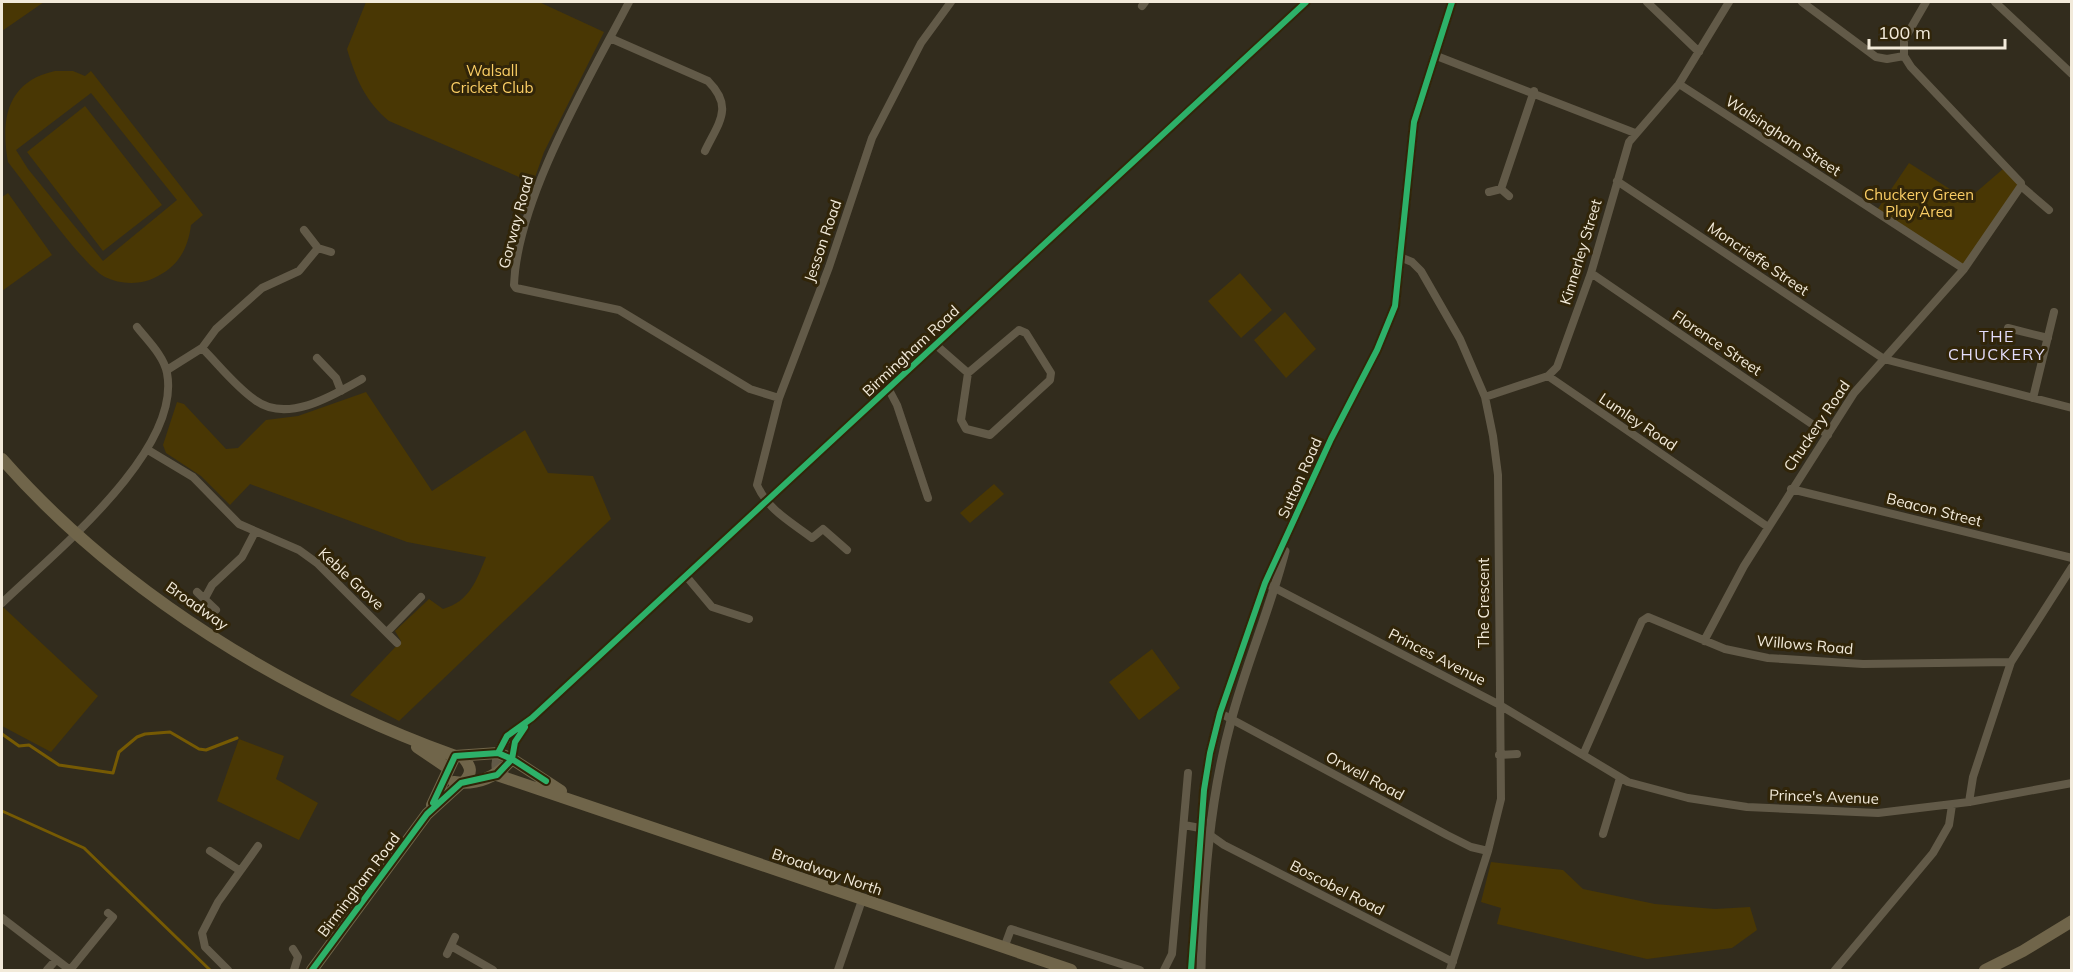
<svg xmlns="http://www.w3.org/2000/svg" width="2073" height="972" viewBox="0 0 2073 972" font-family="Mulish,sans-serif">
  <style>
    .green { fill: #493704; fill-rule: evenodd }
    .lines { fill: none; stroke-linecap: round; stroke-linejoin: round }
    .stream { stroke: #765a03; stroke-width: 3 }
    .minor { stroke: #625a48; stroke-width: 8 }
    .tertiary { stroke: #625a48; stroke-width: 9 }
    .trunk { stroke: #70654a; stroke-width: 12 }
    .cycleway-casing { stroke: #312509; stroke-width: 10 }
    .cycleway { stroke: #2db169; stroke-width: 6 }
    .labels { text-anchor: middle; stroke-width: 6; stroke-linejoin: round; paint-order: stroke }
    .park-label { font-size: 15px; fill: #fbce65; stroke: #312509 }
    .street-label { font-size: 15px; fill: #f2eada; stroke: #312509 }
    .neighbourhood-label { font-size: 16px; letter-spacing: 1.5px; fill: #e4ddfb; stroke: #312509 }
  </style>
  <rect width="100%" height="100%" fill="#322c1d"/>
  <path class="green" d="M2,2h42l-42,29z
    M366,2h173l65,30 -60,120 -11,31 -144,-62c-24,-20 -33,-42 -42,-72z
    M55,71h18l12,5 6,-5 112,144 -12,10c-3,23 -12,40 -33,51 -15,9 -37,9 -53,1 -22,-11 -78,-91 -97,-115 -8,-44 0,-81 47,-91zM91,93l86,107 -74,61 -75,-92 -12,-19z
    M85,106l77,99 -59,46 -76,-99z
    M1909,163l58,37 36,-31 15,15 -54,82 -87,-56z
    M8,193l44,62 -50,36v-94z
    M1240,273l32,37 -31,28 -33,-37z
    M1285,312l31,37 -30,29 -32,-38z
    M366,392l66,99 93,-61 23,43 45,3 18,43 -212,202 -49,-26 51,-54 -6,-10 34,-32 14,10c27,-8 33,-28 43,-52l-79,-15 -157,-58 -20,21 -29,-29 -35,-23 -3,-8 14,-43 7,2 42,45 12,-1 28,-28 32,-4z
    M994,484l10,10 -34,29 -10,-10z
    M2,606l96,90 -47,56 -49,-26z
    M1152,649l28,39 -41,32 -30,-38z
    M239,739l45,17 -8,23 42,24 -19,37 -82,-39z
    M1491,862l72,8 20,19 72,15 60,5 35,-2 7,23 -25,18 -85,11 -150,-35 4,-16 -20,-6z"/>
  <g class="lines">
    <path class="stream" d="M2,734l17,12 10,-1 30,20 54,8 6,-21 18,-15 8,-3 25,-2 29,17 7,1 31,-12
      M2,811l82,37 126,122"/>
    <path class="minor" d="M629,2c-40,77 -112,197 -115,283l2,3 103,22 131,79 29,9
      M1647,2l52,50
      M1802,2l74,55 11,2 17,-3
      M1995,2l77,72
      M1142,6l3,-4
      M610,38l98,43c26,26 11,41 -3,70
      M1434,55l201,78
      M1904,56l7,11 110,116v3l28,24
      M1904,56v-16l22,-38
      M1679,84l285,185
      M1617,181l267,178 188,49
      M1501,189l33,-98
      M1489,192l12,-3 8,7
      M304,230l14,18 13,4
      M1400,257l12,5 9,9 39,68 25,58 8,39 5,39 3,324 -13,52 -38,119
      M1591,273l237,162
      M2008,328l40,10
      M936,345l32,28 51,-43 7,3 25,40 -1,7 -60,55 -24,-6 -5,-9 7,-47
      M202,348c17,17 33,38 53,52 32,24 79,-5 107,-21
      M317,358l19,20 5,13
      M167,370l35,-22 14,-19 46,-41 37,-17 19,-23
      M1548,376l220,151
      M888,388l9,17 31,93
      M1485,397l63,-21 9,-9 34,-94 38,-131 50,-58 50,-82
      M2033,398l21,-86
      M148,450l45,27 46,47 60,26 18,13 80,80
      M1791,489l281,69
      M847,550l-24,-21 -11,9c-21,-16 -44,-28 -55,-53l22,-87 50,-131 43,-129 49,-95 30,-41
      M686,576l26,31 37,12
      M1265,583l233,121 130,78 60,16 59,9 131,6 91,-11 103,-19
      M197,592l19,18
      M205,598l7,-13 30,-28 13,-25
      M2,603c52,-50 180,-152 165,-230 -3,-17 -20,-33 -30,-46
      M387,632l34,-35
      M1704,641l40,-75 110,-173 110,-124 57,-83
      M1220,713l227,122 24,12 17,4
      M1499,755l18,-1
      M1583,755l59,-134 6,-4 77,32 43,9 95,6 148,-2
      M1969,802l4,-25 38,-115 61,-95
      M1184,825l16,3 24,17 229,117
      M1603,834l17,-56
      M210,851l29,19
      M2,918l68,52
      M451,946l42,24
      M1004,948l7,-19 129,41
      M293,949l5,8 -4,13
      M447,954l8,-17
      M47,970l8,-9
      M70,970l43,-53 -5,-4
      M228,970l-23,-23 -3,-14 16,-31 40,-56
      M838,970l24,-70
      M1164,970l8,-16 16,-181
      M1835,970l98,-117 16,-28 3,-20"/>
    <path class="tertiary" d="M512,759l3,-17 10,-15
      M497,775c-6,-28 15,-43 35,-57l774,-716
      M1191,970l13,-180 6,-37 10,-40 45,-130 66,-144 46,-89 18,-44 19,-184 38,-120
      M1201,970c2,-83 8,-168 30,-249 15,-57 39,-112 54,-170"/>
    <path class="trunk" d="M2,459c119,135 285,236 453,297
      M417,747l31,21
      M463,757c8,10 10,15 1,25
      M497,775l574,195
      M454,782c23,3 43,-5 58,-23
      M432,805l23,-49 43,-3 14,6 49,32
      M312,970l115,-156 34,-31
      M1985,970l38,-19 49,-30"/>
    <defs>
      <path id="cycleway" d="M498,753l9,-17 25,-18 774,-716
        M433,803l22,-47 43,-3 14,6 34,22
        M312,970l115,-156 34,-31 36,-8 15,-16 3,-17 10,-15
        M1191,970l13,-180 6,-37 10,-40 45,-130 66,-144 46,-89 18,-44 19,-184 38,-120"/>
    </defs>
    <use href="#cycleway" class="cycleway-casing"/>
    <use href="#cycleway" class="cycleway"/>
  </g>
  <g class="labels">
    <g class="park-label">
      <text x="492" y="76">Walsall<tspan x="492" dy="17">Cricket Club</tspan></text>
      <text x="1919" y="200">Chuckery Green<tspan x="1919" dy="17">Play Area</tspan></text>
    </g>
    <g class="street-label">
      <text transform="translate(1783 136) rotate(33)" y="5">Walsingham Street</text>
      <text transform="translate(516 222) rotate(-75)" y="5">Gorway Road</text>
      <text transform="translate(823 241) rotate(-71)" y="5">Jesson Road</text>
      <text transform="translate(1581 252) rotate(-73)" y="5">Kinnerley Street</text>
      <text transform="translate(1758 259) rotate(34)" y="5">Moncrieffe Street</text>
      <text transform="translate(1717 343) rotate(34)" y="5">Florence Street</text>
      <text transform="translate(911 351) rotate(-43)" y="5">Birmingham Road</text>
      <text transform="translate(1638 422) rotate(34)" y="5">Lumley Road</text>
      <text transform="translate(1817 426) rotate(-56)" y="5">Chuckery Road</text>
      <text transform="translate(1300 478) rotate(-66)" y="5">Sutton Road</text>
      <text transform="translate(1934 510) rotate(14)" y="5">Beacon Street</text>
      <text transform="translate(351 579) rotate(43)" y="5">Keble Grove</text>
      <text transform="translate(1484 603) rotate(-90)" y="5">The Crescent</text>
      <text transform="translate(197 606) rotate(35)" y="5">Broadway</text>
      <text transform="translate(1805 645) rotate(5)" y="5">Willows Road</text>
      <text transform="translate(1437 657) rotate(27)" y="5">Princes Avenue</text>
      <text transform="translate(1365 776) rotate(28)" y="5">Orwell Road</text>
      <text transform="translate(1824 797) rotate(2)" y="5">Prince's Avenue</text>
      <text transform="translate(827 872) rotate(19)" y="5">Broadway North</text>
      <text transform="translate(359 885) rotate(-53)" y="5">Birmingham Road</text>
      <text transform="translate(1337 888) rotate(27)" y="5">Boscobel Road</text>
    </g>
    <g class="neighbourhood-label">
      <text x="1997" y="342">THE<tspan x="1997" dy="18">CHUCKERY</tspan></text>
    </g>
  </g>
  <rect width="2073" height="972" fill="none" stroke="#f2eada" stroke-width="6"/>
  <path d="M1869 39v9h136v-9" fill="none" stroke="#f2eada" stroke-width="3"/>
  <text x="1878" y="39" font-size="18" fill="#f2eada" stroke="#312509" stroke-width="4.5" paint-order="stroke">100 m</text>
</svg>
